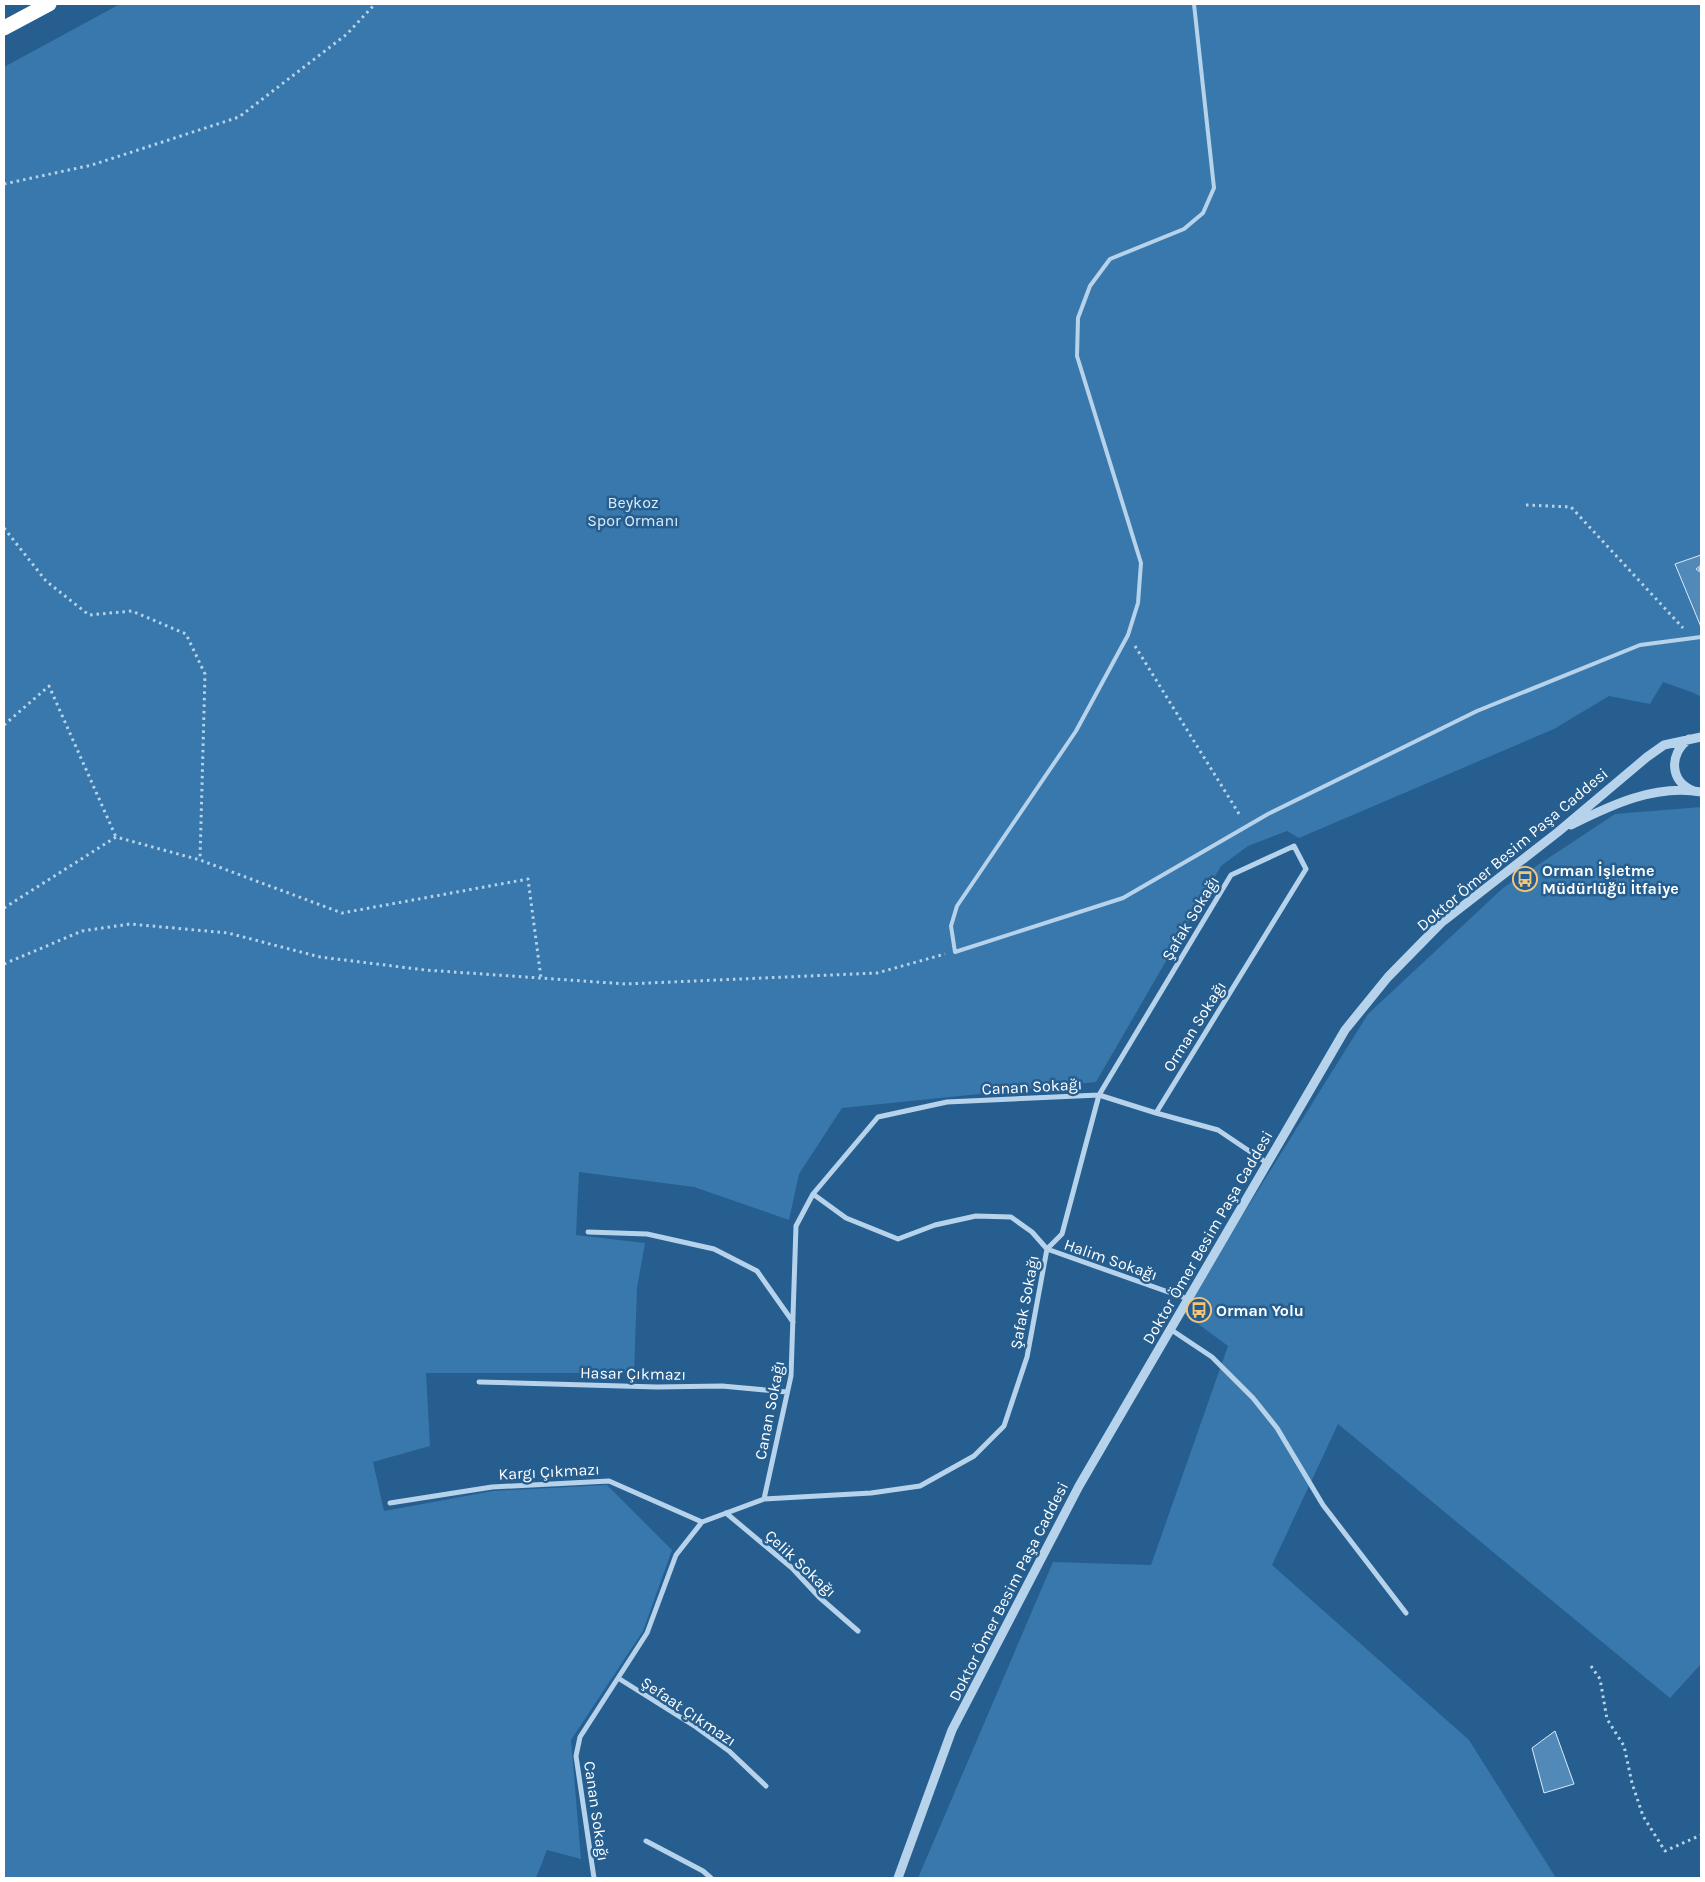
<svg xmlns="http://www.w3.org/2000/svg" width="1705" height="1882" viewBox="0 0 1705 1882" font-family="Karla,sans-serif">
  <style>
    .green { fill: #3978ac }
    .building { fill: #5189b8; stroke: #dbebf9 }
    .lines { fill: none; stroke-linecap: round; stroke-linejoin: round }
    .path { stroke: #b6d3eb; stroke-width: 3; stroke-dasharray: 2.5 4; stroke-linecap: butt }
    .service { stroke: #b6d3eb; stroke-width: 4 }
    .minor { stroke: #b6d3eb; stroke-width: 5 }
    .tertiary { stroke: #b6d3eb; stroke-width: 9 }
    .motorway { stroke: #fff; stroke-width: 15 }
    .labels { text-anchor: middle; stroke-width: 5; stroke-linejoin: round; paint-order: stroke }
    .park-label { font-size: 16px; fill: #dbebf9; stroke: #255e8f }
    .street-label { font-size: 16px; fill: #fff; stroke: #255e8f }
    .poi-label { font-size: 16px; font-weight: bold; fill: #fff; stroke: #255e8f; text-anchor: start }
  </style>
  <rect width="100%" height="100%" fill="#255e8f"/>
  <path class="green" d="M120,4h1581v693l-7,-4 -31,-11 -13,22 -41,-8 -55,33 -255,109 -12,-7 -39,15 -27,20 -125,216 -254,26 -43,66 -10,46 -95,-33 -115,-15 -3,63 69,8 -8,45 -3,85h-208l4,73 -57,16 11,49 109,-20 114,-6 65,65 -29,81 -72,109 10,119 -34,-9 -11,28h-532v-1811z
    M1701,807v857l-31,34 -332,-274 -66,141 197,175 87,138h-638l135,-316 98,3 77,-219 -46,-34 186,-298 135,-126 112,-74z"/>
  <path class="building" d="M1701,555v10l-5,4 5,4v54l-26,-63z
    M1555,1731l19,53 -30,9 -12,-45z"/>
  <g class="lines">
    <path class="path" d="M4,184l88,-19 147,-48 108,-83 28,-30
      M1526,505l45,2 112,121
      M4,528l42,53 43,34 43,-4 54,23 19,40 -5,186
      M1135,646l106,171
      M4,725l45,-39 67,151
      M4,908l112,-71 84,23 142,53 186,-34 13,99
      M4,964l78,-33 48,-7 98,9 92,24 105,13 201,14 251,-11 68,-19
      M1591,1666l9,13 7,40 17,27 8,37 11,33 22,35 36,-16"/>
    <path class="service" d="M1194,4l20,184 -11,25 -19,16 -74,30 -20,27 -12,32 -1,38 64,207 -3,40 -10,32 -52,96 -119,175 -6,20 4,26 168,-54 145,-84 209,-103 163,-66 61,-8
      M1700,569h1"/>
    <path class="minor" d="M813,1194l33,24 52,21 37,-14 41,-9 35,1 21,15 15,17 141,50
      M588,1232l59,2 67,15 43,22 36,51
      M1170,1329l42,28 41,41 24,30 46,77 83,108
      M479,1382l178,5 65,-1 65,6
      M764,1499l107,-6 49,-7 54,-30 30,-30 23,-69 20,-108 15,-15 37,-139 132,-220 63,-29 12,23 -150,244 62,17 49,33
      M390,1503l102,-16 117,-6 93,41
      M726,1513l66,55 27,29 39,34
      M618,1678l78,49 33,24 37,35
      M646,1841l57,30 8,7
      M594,1878l-18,-122 4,-19 67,-104 29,-78 26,-33 62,-23 27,-123 5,-150 17,-32 65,-77 69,-15 152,-7 57,18"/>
    <path class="tertiary" d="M1689,739c-20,14 -20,43 5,52
      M1571,825c40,-20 84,-41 130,-33
      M898,1878l54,-148 127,-244 266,-456 43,-53 53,-54 117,-91 89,-75 17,-12 37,-8"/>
    <path class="motorway" d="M4,28l45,-24"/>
  </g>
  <defs>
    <symbol id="bus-ring" viewBox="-11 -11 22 22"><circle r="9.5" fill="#255e8f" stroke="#f5c67a" stroke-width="1.5"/><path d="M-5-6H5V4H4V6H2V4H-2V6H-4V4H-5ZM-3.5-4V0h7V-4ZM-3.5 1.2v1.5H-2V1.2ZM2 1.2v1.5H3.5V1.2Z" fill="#f5c67a"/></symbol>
  </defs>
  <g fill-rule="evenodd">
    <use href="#bus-ring" x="1511" y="865" width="28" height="28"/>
    <use href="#bus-ring" x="1185" y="1296" width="28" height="28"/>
  </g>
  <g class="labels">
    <g class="park-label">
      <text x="633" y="508">Beykoz<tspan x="633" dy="18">Spor Ormanı</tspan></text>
    </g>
    <g class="street-label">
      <text transform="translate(1512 849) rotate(-40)" y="6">Doktor Ömer Besim Paşa Caddesi</text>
      <text transform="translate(1190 918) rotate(-59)" y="6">Şafak Sokağı</text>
      <text transform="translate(1194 1026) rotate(-58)" y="6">Orman Sokağı</text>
      <text transform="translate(1032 1086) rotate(-3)" y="6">Canan Sokağı</text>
      <text transform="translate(1207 1237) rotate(-60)" y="6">Doktor Ömer Besim Paşa Caddesi</text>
      <text transform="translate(1111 1259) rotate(19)" y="6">Halim Sokağı</text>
      <text transform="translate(1024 1302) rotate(-79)" y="6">Şafak Sokağı</text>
      <text transform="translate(633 1373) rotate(1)" y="6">Hasar Çıkmazı</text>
      <text transform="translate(769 1410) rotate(-79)" y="6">Canan Sokağı</text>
      <text transform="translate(549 1471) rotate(-3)" y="6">Kargı Çıkmazı</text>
      <text transform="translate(801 1563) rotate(43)" y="6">Çelik Sokağı</text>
      <text transform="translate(1008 1591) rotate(-63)" y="6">Doktor Ömer Besim Paşa Caddesi</text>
      <text transform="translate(689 1711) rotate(34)" y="6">Şefaat Çıkmazı</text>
      <text transform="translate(597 1811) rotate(82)" y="6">Canan Sokağı</text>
    </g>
    <g class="poi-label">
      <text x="1542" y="876">Orman İşletme<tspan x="1542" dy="18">Müdürlüğü İtfaiye</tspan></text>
      <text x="1216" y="1316">Orman Yolu</text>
    </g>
  </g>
  <rect width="1705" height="1882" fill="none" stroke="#ffffff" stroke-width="10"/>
</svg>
